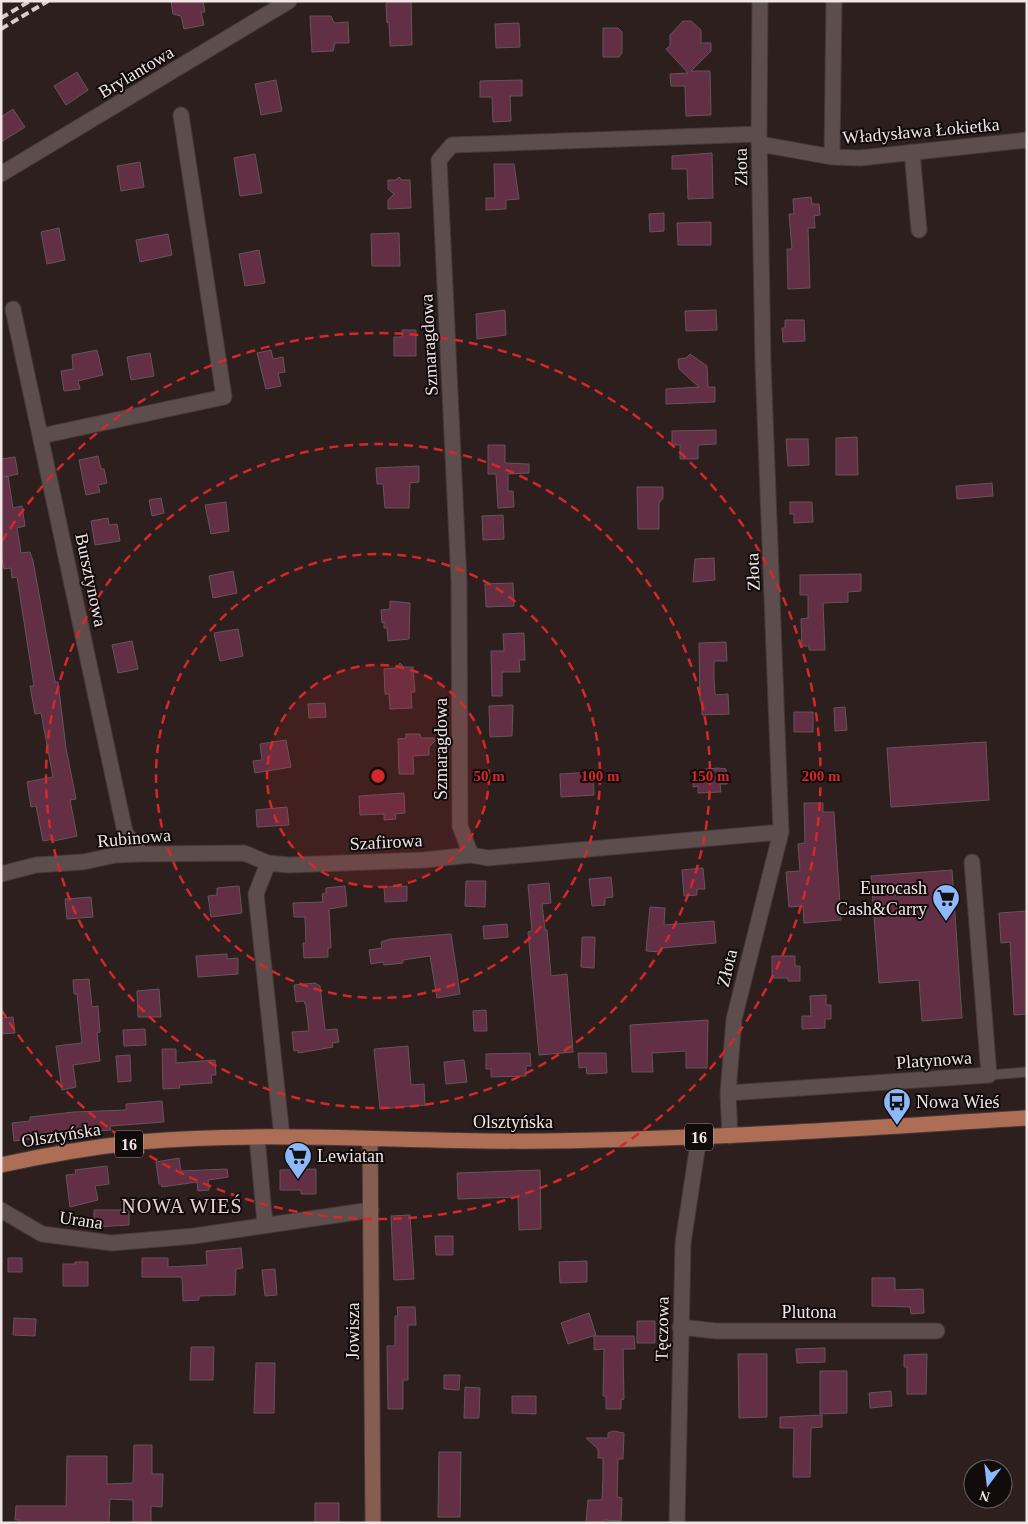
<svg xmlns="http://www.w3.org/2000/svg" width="1028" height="1524" viewBox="0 0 1028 1524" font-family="'Times New Roman',serif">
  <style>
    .building { fill: #622f44; stroke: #65555a }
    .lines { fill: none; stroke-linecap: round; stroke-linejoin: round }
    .lane-casing { stroke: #453a39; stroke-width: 11 }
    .street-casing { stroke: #453a39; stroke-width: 17 }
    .secondary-casing { stroke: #453a39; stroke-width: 17 }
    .primary-casing { stroke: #453a39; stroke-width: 17 }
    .lane { stroke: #5e4d4d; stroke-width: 9 }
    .street { stroke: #5e4d4d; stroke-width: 15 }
    .secondary { stroke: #865d51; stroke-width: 15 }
    .primary { stroke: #ae6d55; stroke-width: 15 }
    .rail { stroke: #d7cccb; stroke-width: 4; stroke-dasharray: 8 4; stroke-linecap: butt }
    .ring { fill: none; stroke: #d62828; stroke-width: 2.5; stroke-dasharray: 9 6 }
    .labels { text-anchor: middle; stroke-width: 4; stroke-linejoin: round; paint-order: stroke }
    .shield { fill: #110b0b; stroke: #ada4a4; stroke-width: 1 }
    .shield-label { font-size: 16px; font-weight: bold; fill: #f0e6e5 }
    .street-label { font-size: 18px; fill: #f0e6e5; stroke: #110b0b }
    .poi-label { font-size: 18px; fill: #f0e6e5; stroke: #110b0b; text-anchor: start }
    .quarter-label { font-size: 20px; letter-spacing: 1px; fill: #e8d3d3; stroke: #110b0b }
    .centre { fill: #d62828; stroke: #110b0b; stroke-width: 2.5 }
    .ring-label { font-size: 15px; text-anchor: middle; font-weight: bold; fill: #d62828; stroke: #110b0b; stroke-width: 4; stroke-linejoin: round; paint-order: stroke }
  </style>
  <rect width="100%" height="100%" fill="#2e1f1f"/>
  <path class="building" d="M171,1h32l2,11h-4l3,13 -20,4 -3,-13 -8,-2z
    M389,1h22l1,44 -22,1 -1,-24 -2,1 -1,-19z
    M310,16h21l3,7 14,-1 1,21h-14l-2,8 -21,1z
    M683,21h8l10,9v13h10v8l-20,20h19l1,44 -25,1 -1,-30h-14l-1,-12 18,-1 -22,-24 4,-3v-11z
    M519,23l1,24 -24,1 -1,-24z
    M603,28h15l4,4v21l-3,4h-16z
    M77,72l11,18 -22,15 -12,-19z
    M276,80l6,31 -21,4 -6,-31z
    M522,80v16h-12l1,25 -18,1 -1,-25h-12v-16z
    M13,109l12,18 -24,15v-25z
    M712,153l1,45 -25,1 -1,-30h-15v-13z
    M255,154l7,39 -22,3 -6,-38z
    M140,162l4,25 -23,4 -4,-25z
    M494,164h20l5,35 -13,1v9l-20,1v-12h9z
    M399,177l3,3h8l1,28 -23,1v-9l6,-6 -6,-5v-9h8z
    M811,197l1,7h7l1,11 -6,1 1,12h-7l2,60 -22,1 -1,-40h5l-3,-35h5l-1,-15z
    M664,213v18l-14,1 -1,-18z
    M711,222v23h-33l-1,-22z
    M59,228l6,32 -18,4 -6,-32z
    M399,233l1,33h-28l-1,-32z
    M168,234l4,21 -32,7 -4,-22z
    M259,250l6,33 -20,3 -6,-32z
    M505,310l1,25 -29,4 -1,-25z
    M716,310l1,20 -31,1 -1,-20z
    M785,320h19l1,21 -22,1 -1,-14h3z
    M402,330h14v26h-22v-19h8z
    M97,350l6,25 -25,6 2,8 -16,2 -3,-20 12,-2 -1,-14z
    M271,350l2,9 10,-2 2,15 -7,1 3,13 -15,3 -9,-36z
    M150,353l4,23 -23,4 -4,-23z
    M690,354l17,12 1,21h7v15l-49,2v-15l33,-2 -20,-18 -1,-10 8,-1z
    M716,430v14l-18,1v14h-18v-14h-8v-14z
    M857,437l1,38h-22v-37z
    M786,439h22l1,26 -21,1z
    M488,445h17v18l24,1v9l-21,1v17h5l1,16 -16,1 -2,-34h-8z
    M98,456l3,13h3l3,14 -9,2 2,7 -14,3 -7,-35z
    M15,457l3,17 -14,3 4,-1 5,32 9,-2 3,20 -8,2 2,12 2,13 9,-1 3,9 22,121h3l8,66 10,51 -6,1 7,36 -23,5v-2l-11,2 -7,-35 -5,1 -4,-25 26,-5 -12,-64 -6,1 -5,-28h4l-17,-109 -5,1 -1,-10 -7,1 -3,-15v-95z
    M419,466v16l-9,1 -1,25h-24l-2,-24h-6l-1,-16z
    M992,483l1,13 -36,3 -1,-13z
    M637,487h26v11l-4,5v26h-21z
    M161,498l3,15 -12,3 -3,-16z
    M226,502l3,29 -18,3 -6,-29z
    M790,502h22l1,20 -19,1v-9h-4z
    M503,515l1,24 -21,1 -1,-24z
    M108,518l1,7 8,-1 3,17 -25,4 -4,-24z
    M714,558l1,22 -22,2 2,-23z
    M233,571l4,22 -24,5 -4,-22z
    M861,574v17l-13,1v10l-25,1 2,47h-16v-4h-7l-1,-27 7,-1v-23h-8v-20z
    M513,583l1,23 -28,1 -1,-23z
    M390,601l20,2 -1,36 -21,2 -1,-13h-3v-6l-2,1 -1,-13 9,-1z
    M238,629l5,27 -23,5 -6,-28z
    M524,633l1,27h-6l1,12h-18v24h-10l-1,-45h13l-1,-17z
    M132,641l6,28 -20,4 -6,-28z
    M726,642l1,19h-13v17l1,17 13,-1 1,20 -27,1v-14h-2l-1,-58z
    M400,663l4,4h9l2,25h-4l1,16 -22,1 -1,-15h-4l-1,-25 12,-1z
    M325,703l1,14 -17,1 -1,-14z
    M513,705l-1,31 -22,1 -1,-31z
    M845,707l2,23 -12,1 -1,-23z
    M794,712h19v20h-19z
    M406,734h14l1,4h17l-9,9v8l-16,1 1,18h-15l-1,-35 8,-1z
    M286,740l5,27 -36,6 -2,-12 9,-1 -2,-16z
    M986,742l3,58 -98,7 -4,-59z
    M718,768l8,1 1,15h-7l1,8 -23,1v-7l-5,1v-12h4v-5z
    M593,772l1,23 -33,2 -1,-23z
    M404,793l1,20 -10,1 1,5 -12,1v-6l-24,1 -1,-19z
    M804,803h19v9h11l7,108 -37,3 -1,-17 -14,1 -3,-35 14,-1 -2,-27 7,-1z
    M287,807l2,18 -32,2 -1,-17z
    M703,868l2,21h-8v6l-13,1 -2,-26z
    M952,870l10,148 -40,3 -3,-41 -40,3 -8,-107z
    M611,877l2,20 -8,1v7l-13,1 -3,-27z
    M466,881h20l-1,26 -20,-1z
    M549,883l2,20 -9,1 3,26h2l4,46 16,-2 6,78 -34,3 -11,-123 4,-1 -4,-46z
    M239,886l3,27 -31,4 -3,-21 9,-1v-7z
    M345,886l2,20 -18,3 2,39h-3v9l-24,1 -1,-15h3l-1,-26h-11l-1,-14 30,-1 -1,-8 4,-1v-5z
    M407,886v15l-22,1 -1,-15z
    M91,897l2,20 -26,2 -2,-20z
    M650,907l15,1 -1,17 50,-4 2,22 -54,5 -1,4 -15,-1z
    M1027,911v103l-13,1 -4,-73 -9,1 -2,-30z
    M507,924l1,13 -24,2 -1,-13z
    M451,934l9,60 -23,4 -7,-42 -27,4v3l-19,2 -1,-3 -12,2 -2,-14 13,-2 -1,-6 9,-3z
    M582,937h13l-1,31 -13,-1z
    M227,954v5l11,-1v16l-40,3 -2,-21z
    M772,956h23v10h5v15h-12v-3h-16z
    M89,979l3,28 6,-1 2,26 -3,1 3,28 -27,4 3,22 -14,3 -6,-44 26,-3 -5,-49h-3l-1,-14z
    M315,983l5,3 5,44 12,-1 2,13 -7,1 1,4 -35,6v-3l-4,1 -2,-19 17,-1 -3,-25 -2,-5 -8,1 -2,-17z
    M159,989l2,28h-23l-1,-26z
    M826,995v10h5v14h-6v9l-23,1v-13h9l-1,-20z
    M486,1010l1,21h-13l-1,-20z
    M13,1017l2,16 -14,1v-16z
    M708,1020l-1,48h-21v-17l-34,2 1,19h-21l-2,-47z
    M145,1029l1,16 -22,1 -1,-16z
    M408,1046l3,39 13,-1 1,21 -45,4 -6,-60z
    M162,1049h14v14l39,-3 1,15h-5l1,8 -33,2 1,3 -17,1z
    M530,1053l1,13h-5v10l-35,1v-8h-5v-15z
    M578,1053h28l1,20 -20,1 -1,-7 -7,1z
    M130,1055l1,26 -13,1 -2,-26z
    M464,1060l3,22 -21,2 -2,-22z
    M162,1101l2,21 -54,4 1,4 -71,5v3l-26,3 -2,-18 18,-2v-4l44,-5 52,-2v-6z
    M179,1158l2,13 46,-2 1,8 -20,3 1,10 -11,1 -1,-9 -35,5 -1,-3h-2l-3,-22z
    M107,1166l2,18 -14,2 3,14 -28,7 -4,-32 10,-1 -1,-4z
    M316,1169v25h-15v-4h-21v-20z
    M540,1170l1,59 -22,1 -1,-33 -60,2 -1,-26z
    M94,1210h35v15l-35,2z
    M410,1215l4,64 -20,1 -3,-64z
    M435,1236h18v19h-17z
    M241,1248l2,20 -7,1 -1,26 -36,1v4l-16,1 -1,-24h-40v-19h26v9l39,-2 -1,-14z
    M8,1258h14v14h-14z
    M587,1261v21l-27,1 -1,-21z
    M75,1262h13v24h-25v-22h12z
    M275,1269l2,26 -12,1 -3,-26z
    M872,1278h23v12l28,-1 1,24 -13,1 -1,-7 -38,-1z
    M397,1307h18l1,18h-8v55h-5v29h-15l-1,-63h8v-30h3z
    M589,1313l7,22 -28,9 -7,-21z
    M14,1318l22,1 -1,17 -22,-1z
    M637,1321h18v22h-18z
    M594,1336h40l1,13h-12l1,50 -3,1v9h-15v-13h-3l1,-47 -10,1z
    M191,1347h23l-1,33h-23z
    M825,1348v14l-28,1 -1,-14z
    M738,1354h29v63l-28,1z
    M927,1354l-1,40h-19v-27h-3v-12z
    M256,1363h19l-1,50h-20z
    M820,1371h27v42l-27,1z
    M444,1375h16l-1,15 -15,-1z
    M465,1387l15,1 -1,30h-15z
    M891,1391l1,15 -22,2 -1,-15z
    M512,1396h24v18l-24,-1z
    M822,1415v12l-11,1 -1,49h-17l1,-49h-14v-11z
    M613,1431l11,2 -1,26h-5l-1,38 5,1 -1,23 -17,-1 -1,3h-17l2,-23h14l1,-24v-18h-5v-9l-12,-11h22v-5z
    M134,1445h18v29h11l-1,33 -11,-1v17h-18v-23l-23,-1 -1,24h-90v-3h-4l1,-14h50l1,-50h40v28l26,-1z
    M439,1452h22l-1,65h-22z
    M315,1503h24v20h-24z"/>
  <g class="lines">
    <defs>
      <path id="lane" d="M989,1075l38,-3"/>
      <path id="street" d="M760,144l72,13 28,1 167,-18
        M912,152l7,78
        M832,157l2,-156
        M1,174l288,-173
        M13,309l112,523 16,22
        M41,436l183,-39 -43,-282
        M471,855l-11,-29 -1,-244 -20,-422 13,-15 307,-11
        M268,863l-12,31 26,243
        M1,874l35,-9 47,-3 33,-7 25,-1 103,-1 24,10 21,2 135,-5 47,-5 17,3 293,-26
        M728,1093l261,-18 -17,-213
        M730,1136l-2,-43 6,-74 47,-187 -18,-469 -4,-229 1,-133
        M257,1137l8,87
        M1,1210l41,24 70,9 82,-7 177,-26
        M680,1327l36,4h221
        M677,1523l6,-280 16,-106"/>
      <path id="secondary" d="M370,1139l3,384"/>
      <path id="primary" d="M1,1165c45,-10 92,-18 138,-23 136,-12 272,1 408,-1 160,-2 320,-13 480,-23"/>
    </defs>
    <use href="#lane" class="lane-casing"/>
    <use href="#street" class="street-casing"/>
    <use href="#secondary" class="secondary-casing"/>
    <use href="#primary" class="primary-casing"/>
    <use href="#lane" class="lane"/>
    <use href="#street" class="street"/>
    <use href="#secondary" class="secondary"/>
    <use href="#primary" class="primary"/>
    <path class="rail" d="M1,18l29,-17
      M1,29l47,-28"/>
  </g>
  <circle cx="378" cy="776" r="111" fill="#d62828" fill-opacity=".12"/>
  <g class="ring">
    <circle cx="378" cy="776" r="111"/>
    <circle cx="378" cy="776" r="222"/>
    <circle cx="378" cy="776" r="332"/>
    <path d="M2 541A443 443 0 1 1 2 1011"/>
  </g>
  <defs>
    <symbol id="supermarket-pin" viewBox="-11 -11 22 30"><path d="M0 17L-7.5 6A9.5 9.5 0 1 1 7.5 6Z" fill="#8cb9fc" stroke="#110b0b"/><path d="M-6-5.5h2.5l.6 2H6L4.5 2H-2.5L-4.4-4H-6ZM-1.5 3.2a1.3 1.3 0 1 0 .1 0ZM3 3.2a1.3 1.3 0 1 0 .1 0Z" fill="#111"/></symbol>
    <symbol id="bus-pin" viewBox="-11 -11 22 30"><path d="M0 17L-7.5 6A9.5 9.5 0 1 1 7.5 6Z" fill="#8cb9fc" stroke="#110b0b"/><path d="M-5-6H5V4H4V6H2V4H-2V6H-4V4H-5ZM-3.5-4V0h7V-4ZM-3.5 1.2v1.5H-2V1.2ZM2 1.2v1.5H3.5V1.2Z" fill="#111"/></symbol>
  </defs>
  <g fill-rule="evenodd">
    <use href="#supermarket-pin" x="930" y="882" width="32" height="43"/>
    <use href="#bus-pin" x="881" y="1086" width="32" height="43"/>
    <use href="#supermarket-pin" x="282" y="1140" width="32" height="43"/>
  </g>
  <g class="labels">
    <g class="shield">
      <rect x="685" y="1123.5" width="28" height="27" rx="4"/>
      <rect x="115" y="1130.5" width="28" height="27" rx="4"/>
    </g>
    <g class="shield-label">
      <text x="699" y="1143">16</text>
      <text x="129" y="1150">16</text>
    </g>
    <g class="street-label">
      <text transform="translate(136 72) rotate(-31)" y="6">Brylantowa</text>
      <text transform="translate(921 131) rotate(-5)" y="6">Władysława Łokietka</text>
      <text transform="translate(741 167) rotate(-91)" y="6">Złota</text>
      <text transform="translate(429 345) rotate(-93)" y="6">Szmaragdowa</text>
      <text transform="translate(753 572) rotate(-92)" y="6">Złota</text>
      <text transform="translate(91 580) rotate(78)" y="6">Bursztynowa</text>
      <text transform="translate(441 749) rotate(-90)" y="6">Szmaragdowa</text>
      <text transform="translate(134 838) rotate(-5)" y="6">Rubinowa</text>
      <text transform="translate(386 842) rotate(-3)" y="6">Szafirowa</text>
      <text transform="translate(727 968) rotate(-76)" y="6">Złota</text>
      <text transform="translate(934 1060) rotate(-4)" y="6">Platynowa</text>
      <text x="513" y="1128">Olsztyńska</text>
      <text transform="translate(61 1135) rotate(-9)" y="6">Olsztyńska</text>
      <text transform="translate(81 1220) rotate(8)" y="6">Urana</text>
      <text x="809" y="1318">Plutona</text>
      <text transform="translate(662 1329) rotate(-89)" y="6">Tęczowa</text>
      <text transform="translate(353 1331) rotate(-90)" y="6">Jowisza</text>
    </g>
    <g class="poi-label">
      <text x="927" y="894" text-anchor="end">Eurocash<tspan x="927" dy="21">Cash&amp;Carry</tspan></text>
      <text x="916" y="1108">Nowa Wieś</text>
      <text x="317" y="1162">Lewiatan</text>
    </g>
    <g class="quarter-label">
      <text x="182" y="1213">NOWA WIEŚ</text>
    </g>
  </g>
  <circle cx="378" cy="776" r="8" class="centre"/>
  <g class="ring-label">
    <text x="489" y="781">50 m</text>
    <text x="600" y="781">100 m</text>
    <text x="710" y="781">150 m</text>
    <text x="821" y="781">200 m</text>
  </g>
  <rect width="1028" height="1524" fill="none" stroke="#f0e6e5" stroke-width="5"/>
  <g transform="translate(988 1484) rotate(195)"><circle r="24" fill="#110b0b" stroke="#6a6362"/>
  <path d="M0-4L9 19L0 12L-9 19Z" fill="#8cb9fc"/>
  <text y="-8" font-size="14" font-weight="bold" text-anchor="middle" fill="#f0e6e5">N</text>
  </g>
</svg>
